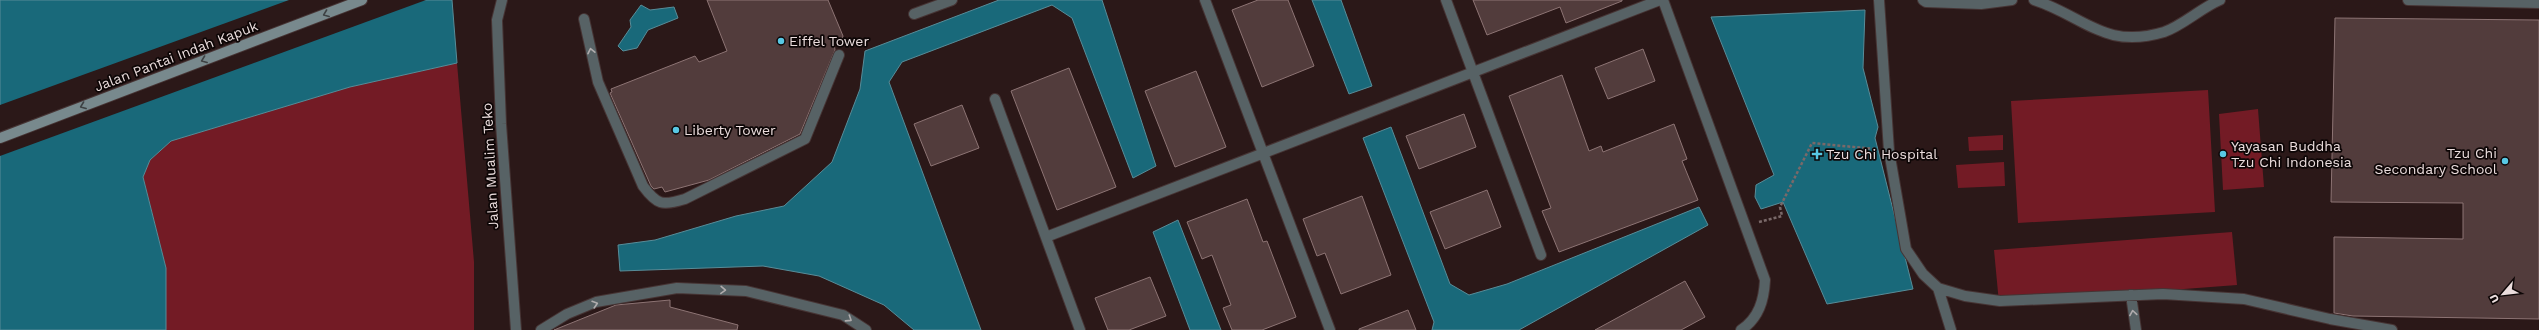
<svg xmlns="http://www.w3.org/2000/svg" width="2539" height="330" viewBox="0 0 2539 330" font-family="'Work Sans',sans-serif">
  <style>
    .green { fill: #731b25 }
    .water { fill: #19697a; stroke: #588c98 }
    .pier { fill: #2b1818 }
    .building { fill: #523c3c; stroke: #8d7474 }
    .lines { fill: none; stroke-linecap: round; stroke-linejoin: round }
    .lane-casing { stroke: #463434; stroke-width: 12 }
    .street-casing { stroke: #463434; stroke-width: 12 }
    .secondary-casing { stroke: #463434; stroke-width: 12 }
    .path { stroke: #7a6969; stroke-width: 2.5; stroke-dasharray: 3 2; stroke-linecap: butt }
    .lane { stroke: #576265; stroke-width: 10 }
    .street { stroke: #576265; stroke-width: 10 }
    .secondary { stroke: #78898d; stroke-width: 10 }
    .oneway { stroke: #3d4143 }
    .oneway2 { stroke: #b0acad }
    .poi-dot { fill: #58c8e4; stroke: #0d0606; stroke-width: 1.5 }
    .labels { text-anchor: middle; stroke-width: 3.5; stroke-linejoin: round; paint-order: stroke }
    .poi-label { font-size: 14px; fill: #ebdddd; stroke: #0d0606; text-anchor: start }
    .street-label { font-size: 14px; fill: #ebdddd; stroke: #0d0606 }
  </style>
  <rect width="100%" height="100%" fill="#2b1818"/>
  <path class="green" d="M457,63l17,199v68h-308v-62l-23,-92 7,-16 21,-19 179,-54z
    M2208,90l7,122 -197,11 -7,-122z
    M2258,109l6,78 -41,3 -4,-76z
    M2003,135v15l-34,1 -1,-14z
    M2004,162l1,24 -47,2 -2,-23z
    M2232,232l5,53 -238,18 -5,-53z"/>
  <path class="water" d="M0,0h452l5,63 -107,24 -179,54 -21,19 -7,17 23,91v62h-166z
    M999,0h103l54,166 -23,12 -61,-160 -20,-13 -150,57 -13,20 92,248h-67l-30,-25 -65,-29 -56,-10 -143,5 -2,-26 37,-5 81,-24 48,-10 48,-44 28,-73 5,-38z
    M1312,0h29l31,86 -23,8z
    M641,5l9,5 24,-3 4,11 -30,12 -11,18 -14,3 -5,-5 13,-19 -1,-7z
    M1865,10l-2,58 15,59 -3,11 38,151 -86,15 -44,-102 -22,7 -6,-12 1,-12 18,-10 -63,-158z
    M1391,127l59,157 19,11 38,-11 192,-77 9,18 -189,105h-87l2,-8 -71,-184z
    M1178,220l43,110h-31l-37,-98z"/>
  <path class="pier" d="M289,0h137l-426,156v-51z"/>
  <path class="building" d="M707,0h121l15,36 -1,4 -8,3 1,7 -35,84 -91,46 -44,12 -3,-5 -8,2 -3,-3 -41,-93 2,-1 -1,-3 84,-33 4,6 28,-11z
    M1258,0h30l26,66 -52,21 -30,-77z
    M1473,0h149v1l-56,22 -6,-16 -73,28z
    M2335,18l204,2v299l-186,-3 -19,-3v-76l129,2v-36l-132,-1z
    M1643,49l12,32 -47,18 -13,-31z
    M1069,68l47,119 -59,23 -46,-119z
    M1196,71l30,76 -51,20 -30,-76z
    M1562,75l27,76 12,-5 2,6 71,-28 13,35 -5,2 16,39 -139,52 -17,-41 9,-3 -42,-112z
    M962,105l17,43 -48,18 -17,-42z
    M1464,114l12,33 -57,22 -13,-33z
    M1487,190l14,37 -56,22 -15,-37z
    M1362,196l29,79 -50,19 -16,-41 -8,3 -14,-37z
    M1247,199l16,43 4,-1 29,76 -34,13h-30l-9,-22 8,-3 -19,-50 -10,4 -15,-37z
    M1150,277l16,39 -37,14h-21l-13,-32z
    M1685,281l20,36 -24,13h-86z
    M670,300v7l68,18 -1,5h-183l62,-25z
    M1408,310l8,20h-57v-1z"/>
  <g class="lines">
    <defs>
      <path id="lane" d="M1879,0l10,151 17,98 17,25 15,14 27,8 35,5 163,-7 81,5 86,20 62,11
        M1923,0l3,2 55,2 31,-4
        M2034,0c50,16 70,50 130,32 18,-6 37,-24 56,-32
        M2408,0l131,3
        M584,19l14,63 45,104c14,19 19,20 42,13l120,-60 34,-84
        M1938,288l13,42
        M2131,295l5,35
        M541,330l26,-16 29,-12 81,-14 69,3 97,24 23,15"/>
      <path id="street" d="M502,0l-5,20 4,104 15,206
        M1205,0l125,330
        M1446,0l95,255
        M1663,0l102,280c-1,20 -6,38 -24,50
        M914,14l38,-14
        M995,99l85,231
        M1046,237l614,-237"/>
      <path id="secondary" d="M0,138l362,-138"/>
    </defs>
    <use href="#lane" class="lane-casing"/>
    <use href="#street" class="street-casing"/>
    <use href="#secondary" class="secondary-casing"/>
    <path class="path" d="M1759,222l23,-6 -2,-9 32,-64 63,6"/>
    <use href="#lane" class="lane"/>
    <use href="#street" class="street"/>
    <use href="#secondary" class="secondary"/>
  </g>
  <defs><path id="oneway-chevron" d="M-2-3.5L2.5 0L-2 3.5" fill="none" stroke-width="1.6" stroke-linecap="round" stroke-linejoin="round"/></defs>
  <g class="oneway">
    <use href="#oneway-chevron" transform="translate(326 14) rotate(159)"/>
    <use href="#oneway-chevron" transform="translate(204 60) rotate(159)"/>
    <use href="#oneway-chevron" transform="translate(83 106) rotate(159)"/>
  </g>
  <g class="oneway2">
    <use href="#oneway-chevron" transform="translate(591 51) rotate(-102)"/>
    <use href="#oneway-chevron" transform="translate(723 290) rotate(2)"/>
    <use href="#oneway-chevron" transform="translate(595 304) rotate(-17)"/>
    <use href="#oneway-chevron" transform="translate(2133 313) rotate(-99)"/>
    <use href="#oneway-chevron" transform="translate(849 319) rotate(33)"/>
  </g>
  <g class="poi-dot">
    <circle cx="781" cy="41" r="4"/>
    <circle cx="676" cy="130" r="4"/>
    <path d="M1815 148h4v4h4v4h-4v4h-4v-4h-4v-4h4z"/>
    <circle cx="2223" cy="154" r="4"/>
    <circle cx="2505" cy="161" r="4"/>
  </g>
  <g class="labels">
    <g class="poi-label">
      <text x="789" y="46">Eiffel Tower</text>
      <text x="684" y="135">Liberty Tower</text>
      <text x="2231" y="151">Yayasan Buddha<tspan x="2231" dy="16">Tzu Chi Indonesia</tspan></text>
      <text x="2497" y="158" text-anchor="end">Tzu Chi<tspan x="2497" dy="16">Secondary School</tspan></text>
      <text x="1826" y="159">Tzu Chi Hospital</text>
    </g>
    <g class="street-label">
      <text transform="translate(176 56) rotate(-21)" y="5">Jalan Pantai Indah Kapuk</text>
      <text transform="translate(490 166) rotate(-93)" y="5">Jalan Mualim Teko</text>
    </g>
  </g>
  <g transform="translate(2503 294) rotate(242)" stroke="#0d0606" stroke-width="3" paint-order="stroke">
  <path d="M0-3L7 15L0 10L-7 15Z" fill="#ebdddd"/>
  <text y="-6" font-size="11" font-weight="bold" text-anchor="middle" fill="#ebdddd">U</text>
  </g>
</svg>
